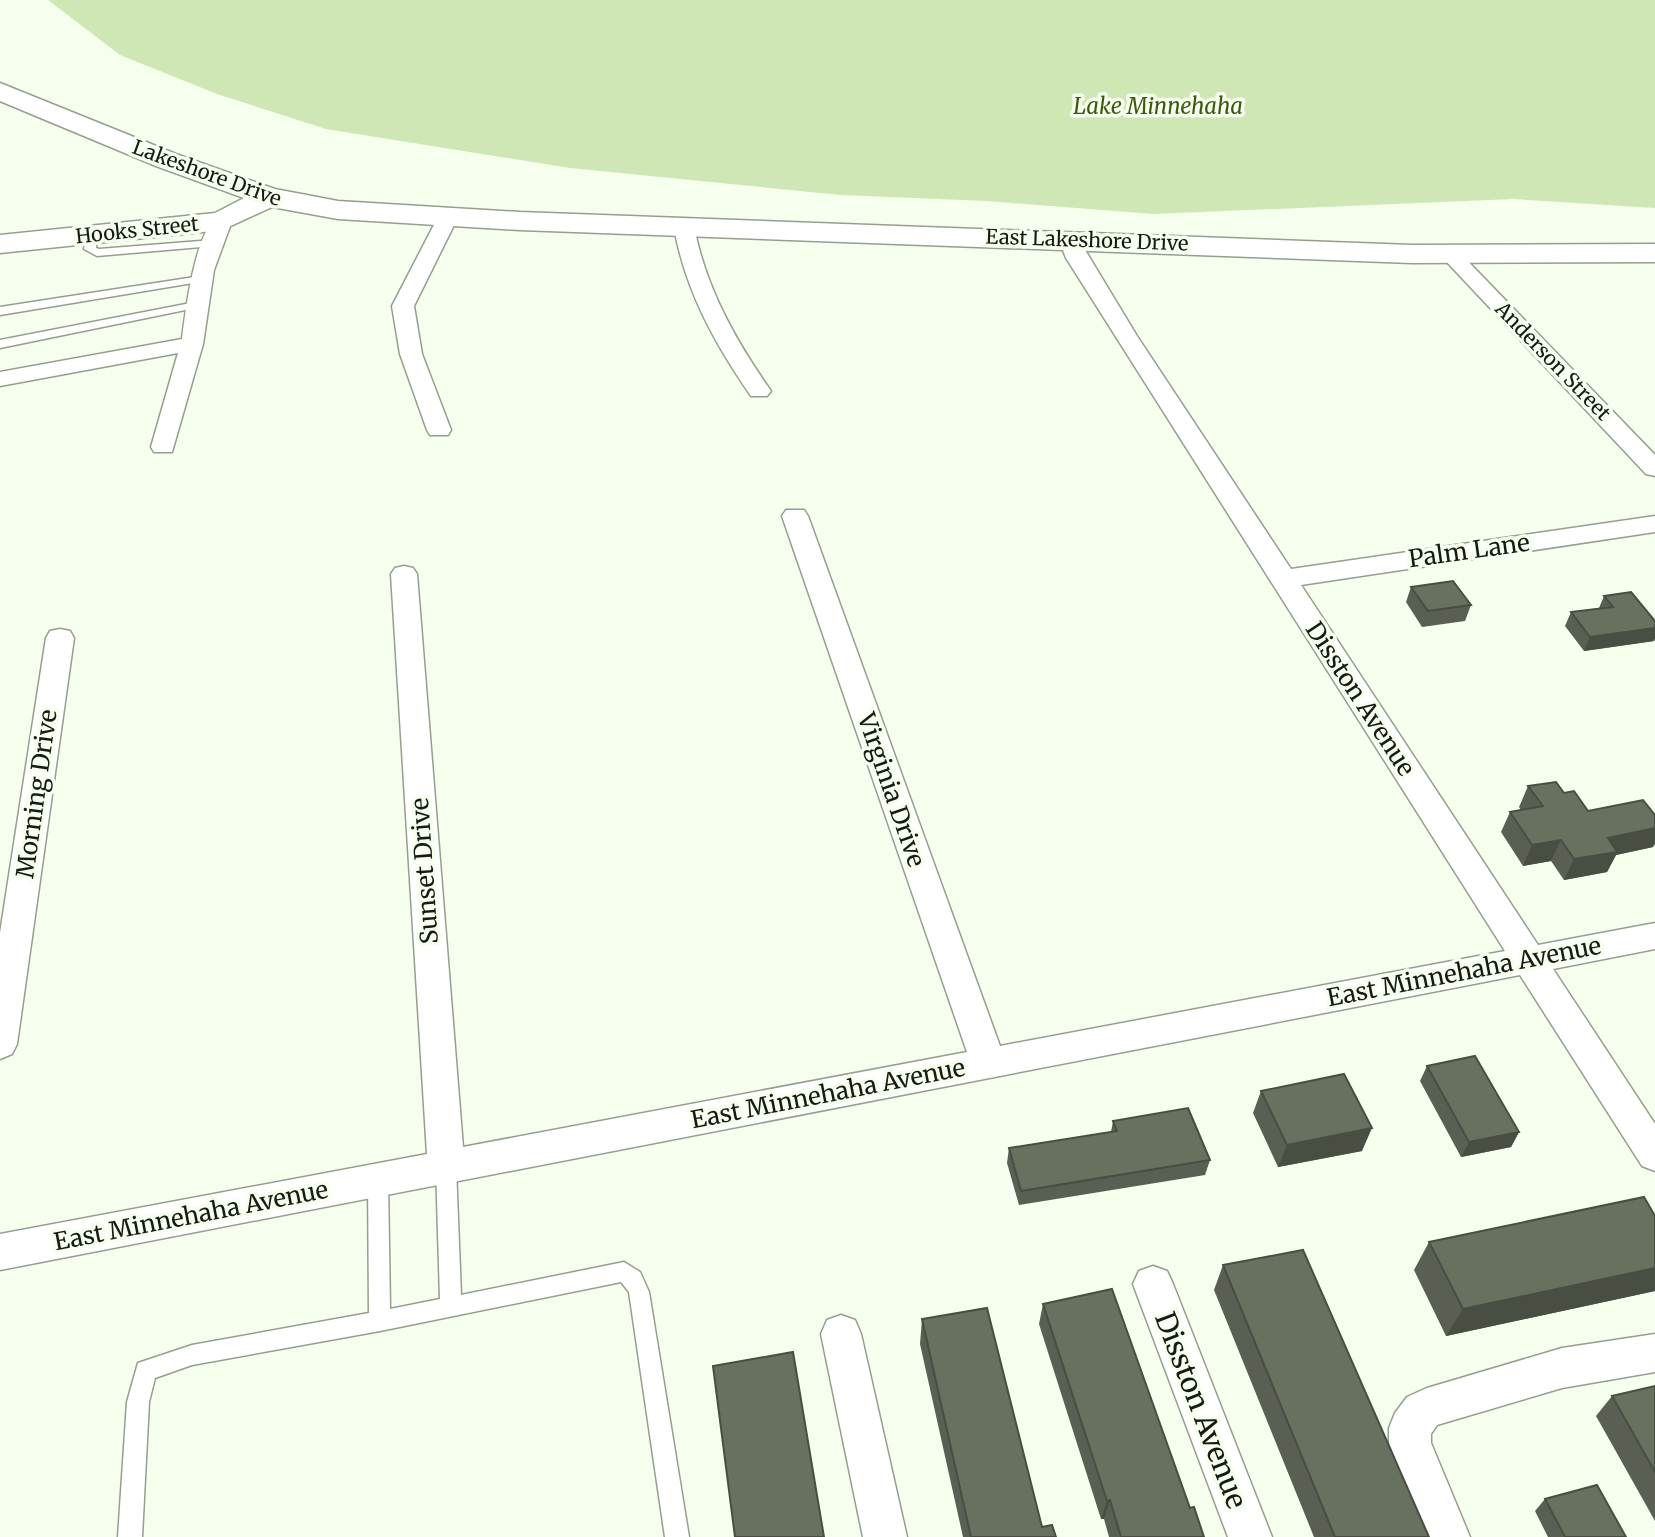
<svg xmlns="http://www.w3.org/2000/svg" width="1655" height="1537" viewBox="0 0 1655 1537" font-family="Merriweather,serif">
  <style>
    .water { fill: #cfe7b4 }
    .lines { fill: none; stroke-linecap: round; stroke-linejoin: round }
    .lane-casing { stroke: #969e8e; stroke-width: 3 }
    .street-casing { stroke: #969e8e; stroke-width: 3 }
    .secondary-casing { stroke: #969e8e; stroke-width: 3 }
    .lane { fill: #fff; fill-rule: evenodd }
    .street { fill: #fff; fill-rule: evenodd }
    .secondary { fill: #fff; fill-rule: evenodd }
    .wall { fill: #596053 }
    .shaded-wall { fill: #494e43 }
    .building { fill: #687060; stroke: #494e43; stroke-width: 2 }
    .labels { text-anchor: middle; stroke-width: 7; stroke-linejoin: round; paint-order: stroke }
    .far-street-label { font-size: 20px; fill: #171913; stroke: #f6feed }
    .far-water-label { font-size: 22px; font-style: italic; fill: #3d5910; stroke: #f6feed }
    .street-label { font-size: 24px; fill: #171913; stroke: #f6feed }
    .near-street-label { font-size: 28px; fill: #171913; stroke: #f6feed }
  </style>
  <rect width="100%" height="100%" fill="#f6feed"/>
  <path class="water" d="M48,0h1607v208l-142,-9 -360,15 -167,-13 -145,-6 -271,-27 -244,-39 -109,-35 -97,-39z"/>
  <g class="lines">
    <defs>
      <path id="lane" d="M92,231l5,3 -1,14 3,1 114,-9 6,3 -6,3 -116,10 -13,-7 3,-15z
        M201,276l6,3 -2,2 -205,34v-8z
        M196,302l4,1v4l-200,41v-8z
        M446,1158l7,3 3,6 5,128 163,-33 16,10 9,20 40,245h-24l-36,-245 -8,-10 -241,49 -188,34 -37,13 -6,24 -7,135h-24l9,-135 11,-39 54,-18 177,-32 -1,-133 3,-6 7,-3 7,3 3,6 2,129 50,-10 -4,-132 3,-6z"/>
      <path id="street" d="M448,211l10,6 -44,89 8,48 29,76 -3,5h-18l-3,-5 -27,-76 -8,-48 46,-89z
        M222,215l10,6 -18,49 -11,74 -31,108h-18l-3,-5 27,-94 -178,33v-14l182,-33c3,-25 14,-118 40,-124z
        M684,221l10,6c12,61 41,113 77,164l-4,5h-16c-36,-52 -66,-106 -77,-169z
        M1069,234l10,6 58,96 154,233 364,-53v16l-354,53 237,360 117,-22v26l-102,20 102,155v47l-13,-5 -122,-191 -1520,295v-36l427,-80 -36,-580 4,-6 9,-2 9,2 4,6 46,573 504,-95 -185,-536 4,-6h18l4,6 192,530 505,-95 -439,-693 -7,-18z
        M1450,248l7,2 198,205v21l-9,-2 -203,-216 -3,-4z
        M60,629l10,2 4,7 -57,406 -5,10 -12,5v-126l46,-295 4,-7z
        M1153,1266l14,5 6,13 99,253h-44l-95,-253 6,-13z
        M841,1315l14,5 6,14 46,203h-44l-42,-203 6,-14z
        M1655,1334v38l-93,16 -125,37 -6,9v9l39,94h-44l-37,-94v-15l6,-15 12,-16 20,-9 135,-40z"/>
      <path id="secondary" d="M0,83l176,71 99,35 63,12 182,11 892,33 243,-1v18l-243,1 -892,-33 -182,-11 -66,-12 -50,23 -222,23v-18l215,-22 29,-15 -88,-32 -156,-65z"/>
    </defs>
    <use href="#lane" class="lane-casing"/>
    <use href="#street" class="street-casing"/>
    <use href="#secondary" class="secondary-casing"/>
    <use href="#lane" class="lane"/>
    <use href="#street" class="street"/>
    <use href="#secondary" class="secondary"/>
  </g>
  <path class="wall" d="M1411,587l60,18 -6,16 -43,6 -16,-25z
    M1604,596l51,25v17l-1,3 -70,10 -19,-25 6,-14 28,-4z
    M1528,786l36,7 24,18 65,36 -37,8 -9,17 -43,8 -13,-19 -28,5 -22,-34 9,-20 11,-2 -2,-3z
    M1427,1066l92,66 -8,15 -50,10 -41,-76z
    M1261,1091l101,60 -84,16 -25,-54z
    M1113,1121l97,39 -5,15 -186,30 -12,-42 2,-15 102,-16z
    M1655,1216v75l-209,45 -32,-66 15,-28z
    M1223,1265l206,272h-115l-100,-247z
    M1043,1304l147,204 14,29h-95l-5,-18h-3l-62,-195z
    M922,1319l120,208 14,10h-93l-43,-193z
    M1655,1386v135l-59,-105 16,-20z
    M1545,1499l81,38h-78l-13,-26z"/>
  <path class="shaded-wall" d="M1655,628v10l-1,3 -70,10 6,-14z
    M1655,828v16l-2,3 -37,8 -9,17 -43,8 10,-21 34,-21z
    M1561,840l-10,21 -28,5 9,-21z
    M1372,1128l-10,23 -84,16 9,-22z
    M1519,1132l-8,15 -50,10 8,-15z
    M1655,1268v23l-209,45 17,-27z
    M1110,1500l-6,19h-3l6,-18z"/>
  <path class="building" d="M1453,581l18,24 -43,6 -17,-24z
    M1631,592l24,29v7l-65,9 -19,-25 42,-5 -9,-11z
    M1556,782l8,11 10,-2 14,20 55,-11 12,15v13l-47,10 9,14 -43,7 -13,-19 -29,5 -22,-33 33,-6 -15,-20z
    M1475,1056l44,76 -50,10 -42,-76z
    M1344,1074l28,54 -85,17 -26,-54z
    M1188,1108l22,52 -189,31 -12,-43 108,-17 -4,-10z
    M1644,1197l11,19v52l-192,41 -34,-67z
    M1303,1250l126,287h-94l-112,-272z
    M1112,1289l78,219 4,-1 10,30h-83l-11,-37 -3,1 -64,-197z
    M987,1308l55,219 10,-2 4,12h-85l-49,-218z
    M793,1352l31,185h-89l-22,-171z
    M1655,1386v86l-43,-76z
    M1597,1485l29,52h-61l-20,-38z"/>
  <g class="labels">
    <g class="far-street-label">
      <text transform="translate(207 173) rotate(20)" y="7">Lakeshore Drive</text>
      <text transform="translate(137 230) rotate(-6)" y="7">Hooks Street</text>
      <text transform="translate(1087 240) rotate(2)" y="7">East Lakeshore Drive</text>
      <text transform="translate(1553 361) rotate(46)" y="7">Anderson Street</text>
    </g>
    <g class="far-water-label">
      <text x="1158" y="114">Lake Minnehaha</text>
    </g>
    <g class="street-label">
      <text transform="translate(1469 551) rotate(-8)" y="8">Palm Lane</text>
      <text transform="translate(1360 699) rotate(57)" y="8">Disston Avenue</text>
      <text transform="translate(891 790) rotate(71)" y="8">Virginia Drive</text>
      <text transform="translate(37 794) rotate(-82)" y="8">Morning Drive</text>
      <text transform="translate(425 871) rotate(-94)" y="8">Sunset Drive</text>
      <text transform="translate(1464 972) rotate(-11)" y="8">East Minnehaha Avenue</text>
      <text transform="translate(828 1094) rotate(-11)" y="8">East Minnehaha Avenue</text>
      <text transform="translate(191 1216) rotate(-11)" y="8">East Minnehaha Avenue</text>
    </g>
    <g class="near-street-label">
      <text transform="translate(1201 1410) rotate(69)" y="10">Disston Avenue</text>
    </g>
  </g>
</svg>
